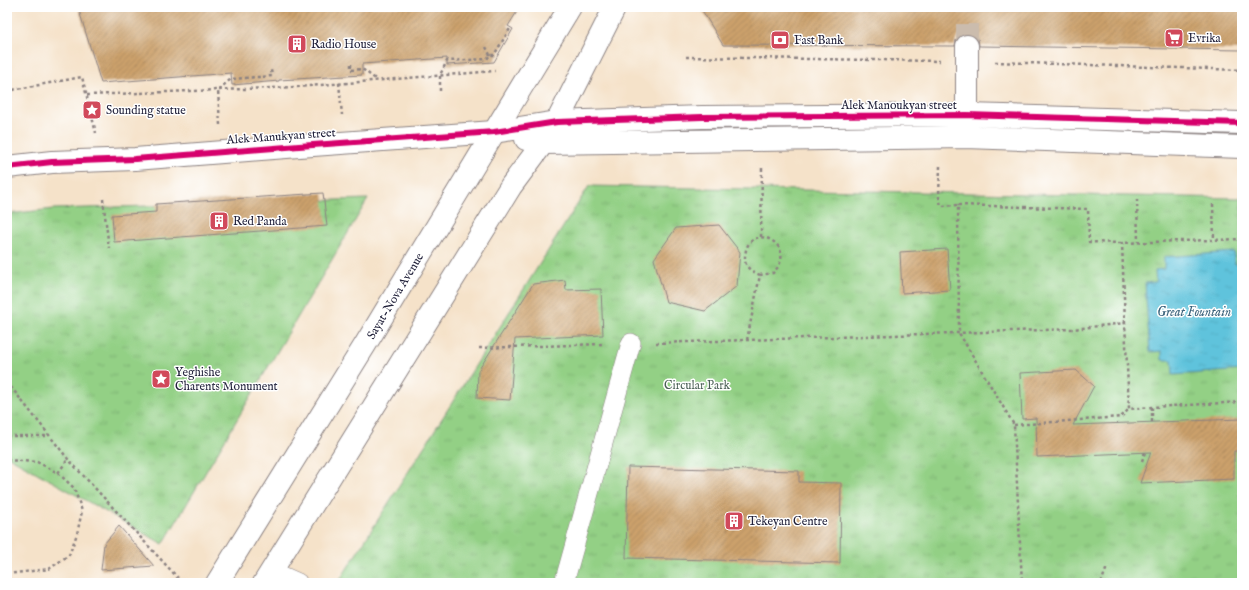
<svg xmlns="http://www.w3.org/2000/svg" width="1249" height="590" viewBox="0 0 1249 590" font-family="'IM FELL English',serif">
  <style>
    .park { fill: url(#park-tufts); stroke: #5a7960 }
    .water { fill: url(#water-ripples); stroke: #40728c }
    .building { fill: url(#building-hatch) }
    .lines { fill: none; stroke-linecap: round; stroke-linejoin: round }
    .street-tunnel { stroke: #cbbcad; stroke-width: 22; stroke-dasharray: 22 11; stroke-linecap: butt }
    .lane-casing { stroke: #8c8282; stroke-width: 20 }
    .street-casing { stroke: #8c8282; stroke-width: 24 }
    .secondary-casing { stroke: #8c8282; stroke-width: 24 }
    .primary-casing { stroke: #8c8282; stroke-width: 24 }
    .path { stroke: #8c8282; stroke-width: 2.5; stroke-dasharray: 3 3; stroke-linecap: butt }
    .lane { stroke: #fff; stroke-width: 19 }
    .street { stroke: #fff; stroke-width: 22 }
    .secondary { stroke: #fff; stroke-width: 22 }
    .primary { stroke: #fff; stroke-width: 22 }
    .cycleway-casing { stroke: #fff; stroke-width: 8 }
    .cycleway { stroke: #d6006c; stroke-width: 6 }
    .labels { text-anchor: middle; stroke-width: 3; stroke-linejoin: round; paint-order: stroke }
    .poi-label { font-size: 12px; fill: #22223b; stroke: #fff; text-anchor: start }
    .street-label { font-size: 12px; fill: #22223b; stroke: #fff }
    .park-label { font-size: 12px; fill: #4a5f55; stroke: #fff }
    .water-label { font-size: 13px; font-style: italic; fill: #3a627b; stroke: #fff }
  </style>
  <defs>
    <pattern id="park-tufts" width="24" height="20" patternUnits="userSpaceOnUse"><rect width="24" height="20" fill="#93d085"/><path d="M3 7l-1-3M5 7V3M7 7l1-3M15 17l-1-3M17 17v-4M19 17l1-3" fill="none" stroke="#7eb274"/></pattern>
    <pattern id="water-ripples" width="26" height="14" patternUnits="userSpaceOnUse"><rect width="26" height="14" fill="#5ec3dc"/><path d="M2 4q2-2 4 0t4 0M15 11q2-2 4 0t4 0" fill="none" stroke="#51a7be"/></pattern>
    <pattern id="building-hatch" width="6" height="6" patternUnits="userSpaceOnUse"><rect width="6" height="6" fill="#cca16c"/><path d="M-1 1l2-2M0 6l6-6M5 7l2-2" fill="none" stroke="#a5835a"/></pattern>
  </defs>
  <rect width="100%" height="100%" fill="#fff"/>
  <filter id="ink" filterUnits="userSpaceOnUse"><feTurbulence type="fractalNoise" baseFrequency=".025" numOctaves="2"/><feDisplacementMap in="SourceGraphic" scale="8" xChannelSelector="R" yChannelSelector="G"/><feConvolveMatrix kernelMatrix="1 2 1 2 8 2 1 2 1" color-interpolation-filters="sRGB"/></filter>
  <filter id="wash" filterUnits="userSpaceOnUse"><feTurbulence type="fractalNoise" baseFrequency=".012" numOctaves="4" result="noise"/><feDisplacementMap in="SourceGraphic" scale="16" xChannelSelector="R" yChannelSelector="G"/><feGaussianBlur stdDeviation="0.9" result="paint"/><feColorMatrix in="noise" values="0 0 0 0 0 0 0 0 0 0 0 0 0 0 0 0 0 1.4 0 .05"/><feComposite in="paint" operator="in"/></filter>
  <g filter="url(#wash)">
    <rect width="100%" height="100%" fill="#f5e2c9"/>
    <path class="park" d="M589,186l653,12v385h-904z
      M368,199l-205,345 -156,-88v-242l47,-5z"/>
    <path class="water" d="M1234,252l1,12h7v106l-69,5 -1,-15h-10v-9l-12,1 -5,-69 11,-1 -1,-12 9,-1v-12z"/>
    <g id="blocks">
      <path class="building" d="M78,7h442l-12,19 5,3 -19,33 -47,3v-7l-85,6v11l-83,5v1l-47,4 -1,-12 -130,10z
        M700,7h542v43l-263,-4 -1,-7 -5,-4 -6,-1 -7,1 -4,5 -1,6 -232,-1z
        M323,193l4,33 -213,16 -2,-27 44,-3v-8z
        M719,225l21,27 -3,34 -32,25 -39,-9 -12,-43 22,-31z
        M947,249l3,41 -48,3 -2,-41z
        M565,280l1,10 35,-1 2,46 -88,4 -5,61 -33,-2 1,-27 55,-87z
        M1076,370l18,16 -21,39 169,-6v32h-8v28l-94,4 11,-31 -114,5 -1,-39 -14,1 -2,-46z
        M628,467l171,4v11l42,1 -1,80 -214,-5z
        M119,526l35,40 -53,4 3,-26z"/>
    </g>
  </g>
  <g filter="url(#ink)">
    <use href="#blocks" fill-opacity="0" stroke="#8c8282" stroke-width="1"/>
    <g class="lines">
      <path class="street-tunnel" d="M967,46v-39"/>
      <defs>
        <path id="lane" d="M271,571l27,12
          M564,583l67,-240"/>
        <path id="street" d="M967,135v-89"/>
        <path id="secondary" d="M526,139l17,4 423,-6 276,10
          M7,167l45,-5 83,-3 164,-13 195,-14 63,-10 145,-5 265,-2 275,8"/>
        <path id="primary" d="M217,583l148,-238 205,-338
          M264,583l247,-397 32,-43 14,-21 58,-115"/>
      </defs>
      <use href="#lane" class="lane-casing"/>
      <use href="#street" class="street-casing"/>
      <use href="#secondary" class="secondary-casing"/>
      <use href="#primary" class="primary-casing"/>
      <path class="path" d="M486,47l4,8
        M686,57l254,4
        M995,62l247,8
        M351,64v6l11,-1 15,11
        M339,83l3,32
        M7,91l75,-14 14,56
        M440,91v-16l7,-14 40,-2 3,-4h4l17,-28
        M87,95l210,-8 198,-16
        M220,125l-2,-35 13,-11 41,-3 -1,-6
        M940,166l-1,31 2,9 17,-1 1,128 55,92 8,158
        M103,199l6,49
        M1137,199l1,43
        M1213,204l1,36
        M958,205l130,4 1,33 33,1
        M761,237l1,-70
        M1125,323l-3,-80 120,-4
        M747,340l13,-65c-9,-4 -16,-8 -15,-18 2,-36 47,-16 34,8 -1,3 -4,5 -6,8l-13,2
        M656,343l417,-14 52,-6 4,86 23,-2 90,-5
        M479,348l124,-4
        M7,382l61,77 110,119
        M1152,407v15
        M1014,425l107,-8 8,-8
        M7,436h42
        M7,460l30,2 21,11 10,-14
        M1142,461l3,-9
        M7,574l42,-5 20,-14 8,-21 5,-23 -8,-23 -16,-15
        M1101,583l6,-16"/>
      <use href="#lane" class="lane"/>
      <use href="#street" class="street"/>
      <use href="#secondary" class="secondary"/>
      <use href="#primary" class="primary"/>
      <defs>
        <path id="cycleway" d="M7,167l45,-5 83,-3 164,-13 195,-14 63,-10 145,-5 265,-2 275,8"/>
      </defs>
      <use href="#cycleway" class="cycleway-casing"/>
      <use href="#cycleway" class="cycleway"/>
    </g>
  </g>
  <defs>
    <symbol id="supermarket-square" viewBox="-11 -11 22 22"><rect x="-9" y="-9" width="18" height="18" rx="4" fill="#d1495b" stroke="#fff"/><path d="M-6-5.5h2.5l.6 2H6L4.5 2H-2.5L-4.4-4H-6ZM-1.5 3.2a1.3 1.3 0 1 0 .1 0ZM3 3.2a1.3 1.3 0 1 0 .1 0Z" fill="#fff"/></symbol>
    <symbol id="bank-square" viewBox="-11 -11 22 22"><rect x="-9" y="-9" width="18" height="18" rx="4" fill="#d1495b" stroke="#fff"/><path d="M-6-4H6V4H-6ZM0-2.3a2.3 2.3 0 1 0 0 4.6a2.3 2.3 0 1 0 0-4.6Z" fill="#fff"/></symbol>
    <symbol id="building-square" viewBox="-11 -11 22 22"><rect x="-9" y="-9" width="18" height="18" rx="4" fill="#d1495b" stroke="#fff"/><path d="M-4-6H4V6H1V3H-1V6H-4ZM-2.5-4.3h1.7v1.8h-1.7ZM.8-4.3h1.7v1.8H.8ZM-2.5-1h1.7V.8h-1.7ZM.8-1h1.7V.8H.8Z" fill="#fff"/></symbol>
    <symbol id="sight-square" viewBox="-11 -11 22 22"><rect x="-9" y="-9" width="18" height="18" rx="4" fill="#d1495b" stroke="#fff"/><path d="M0-6L1.8-2.2L6-1.7L2.9 1.2L3.7 5.4L0 3.3L-3.7 5.4L-2.9 1.2L-6-1.7L-1.8-2.2Z" fill="#fff"/></symbol>
  </defs>
  <g fill-rule="evenodd">
    <use href="#supermarket-square" x="1163" y="27" width="22" height="22"/>
    <use href="#bank-square" x="769" y="29" width="22" height="22"/>
    <use href="#building-square" x="286" y="33" width="22" height="22"/>
    <use href="#sight-square" x="81" y="99" width="22" height="22"/>
    <use href="#building-square" x="208" y="210" width="22" height="22"/>
    <use href="#sight-square" x="150" y="368" width="22" height="22"/>
    <use href="#building-square" x="723" y="510" width="22" height="22"/>
  </g>
  <g class="labels">
    <g class="poi-label">
      <text x="1188" y="42">Evrika</text>
      <text x="794" y="44">Fast Bank</text>
      <text x="311" y="48">Radio House</text>
      <text x="106" y="114">Sounding statue</text>
      <text x="233" y="225">Red Panda</text>
      <text x="175" y="376">Yeghishe<tspan x="175" dy="14">Charents Monument</tspan></text>
      <text x="748" y="525">Tekeyan Centre</text>
    </g>
    <g class="street-label">
      <text x="899" y="109">Alek Manoukyan street</text>
      <text transform="translate(281 136) rotate(-4)" y="4">Alek Manukyan street</text>
      <text transform="translate(395 296) rotate(-59)" y="4">Sayat-Nova Avenue</text>
    </g>
    <g class="park-label">
      <text x="697" y="389">Circular Park</text>
    </g>
    <g class="water-label">
      <text x="1194" y="316">Great Fountain</text>
    </g>
  </g>
  <rect width="1249" height="590" fill="none" stroke="#fff" stroke-width="24"/>
</svg>
